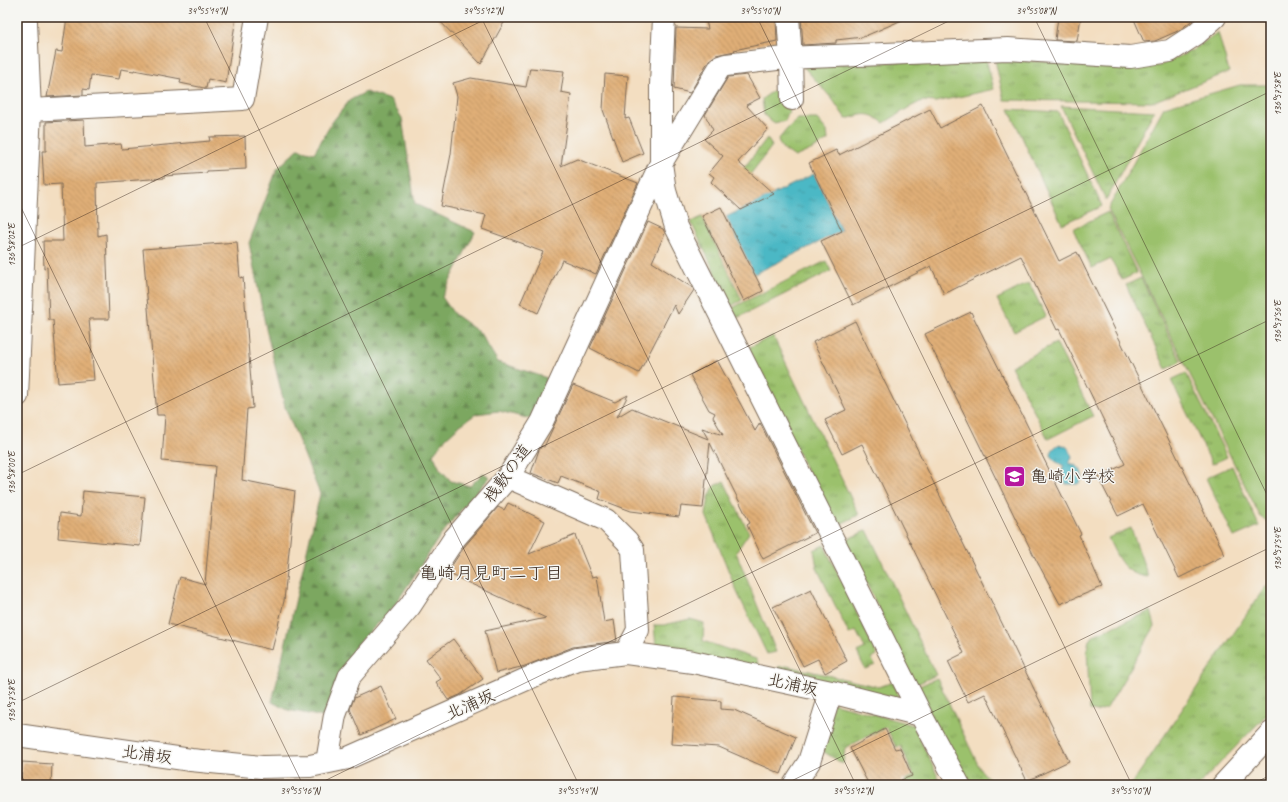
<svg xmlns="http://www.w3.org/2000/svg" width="1288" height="802" viewBox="0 0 1288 802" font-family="Caveat,'Klee One',sans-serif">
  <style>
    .grass { fill: url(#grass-tufts); stroke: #6b7645 }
    .forest { fill: url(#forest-firs); stroke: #5c683f }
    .pitch { fill: #9bc16c; stroke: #6b7645 }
    .water { fill: url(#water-ripples); stroke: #437172 }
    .building { fill: url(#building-back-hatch) }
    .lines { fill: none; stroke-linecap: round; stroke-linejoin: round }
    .minor-casing { stroke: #7b6957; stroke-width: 24 }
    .minor { stroke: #fff; stroke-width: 22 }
    .ticks { fill: none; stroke: #3b2a1e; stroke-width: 1; stroke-opacity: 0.45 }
    .labels { text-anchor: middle; stroke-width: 3; stroke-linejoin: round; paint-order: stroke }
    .street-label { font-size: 17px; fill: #3b2a1e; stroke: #f6f6f2 }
    .poi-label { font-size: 17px; fill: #3b2a1e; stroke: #f6f6f2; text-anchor: start }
    .neighbourhood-label { font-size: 18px; fill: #3b2a1e; stroke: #f6f6f2 }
    .neatline { fill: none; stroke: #3b2a1e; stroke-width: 1.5 }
    .ticks-label { font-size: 10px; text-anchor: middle; fill: #3b2a1e }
  </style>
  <defs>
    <pattern id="grass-tufts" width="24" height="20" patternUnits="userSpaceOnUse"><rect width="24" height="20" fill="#9bc16c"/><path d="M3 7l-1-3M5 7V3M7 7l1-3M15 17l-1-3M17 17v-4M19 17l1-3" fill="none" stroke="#809d58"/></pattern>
    <pattern id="forest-firs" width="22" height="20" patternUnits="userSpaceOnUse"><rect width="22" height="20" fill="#7ca760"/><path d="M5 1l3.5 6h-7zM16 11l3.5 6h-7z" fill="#67884f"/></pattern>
    <pattern id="water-ripples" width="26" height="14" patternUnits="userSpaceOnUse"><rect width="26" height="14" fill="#4bb8c5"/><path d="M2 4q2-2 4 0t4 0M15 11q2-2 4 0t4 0" fill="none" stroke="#40969f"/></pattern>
    <pattern id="building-back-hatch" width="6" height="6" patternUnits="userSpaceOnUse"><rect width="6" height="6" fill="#e0af77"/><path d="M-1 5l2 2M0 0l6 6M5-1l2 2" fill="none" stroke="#b78f61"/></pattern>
  </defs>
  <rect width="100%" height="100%" fill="#f6f6f2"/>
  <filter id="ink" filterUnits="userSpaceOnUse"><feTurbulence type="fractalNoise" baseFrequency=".025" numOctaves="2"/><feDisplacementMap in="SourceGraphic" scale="8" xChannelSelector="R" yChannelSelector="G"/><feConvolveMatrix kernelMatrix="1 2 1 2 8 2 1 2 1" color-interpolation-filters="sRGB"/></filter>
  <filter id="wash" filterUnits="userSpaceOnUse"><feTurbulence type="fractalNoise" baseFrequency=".012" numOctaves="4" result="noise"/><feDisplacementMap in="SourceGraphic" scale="16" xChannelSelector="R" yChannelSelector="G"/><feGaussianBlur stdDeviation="0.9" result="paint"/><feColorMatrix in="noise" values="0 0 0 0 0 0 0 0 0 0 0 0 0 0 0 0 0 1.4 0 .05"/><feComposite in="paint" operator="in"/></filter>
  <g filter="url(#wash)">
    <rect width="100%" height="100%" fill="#f3dec1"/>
    <path class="grass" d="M1218,32l11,40 -77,30 -148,-2 -9,-40 164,6 34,-16z
      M986,59l8,30 -58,13 -14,-1 -14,7 -24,15c-16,-12 -20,-9 -38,-4l-13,-19 -31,-35z
      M781,85l8,27 -4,9 -12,2 -9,-8 -2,-16z
      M1061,106l93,5 -48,89z
      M1009,109l49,3 44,94 -40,18z
      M798,119h19l10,12 1,9 -13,8 -20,9 -13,-9 -4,-8 9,-11z
      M767,138l5,8 -23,30 -6,-7z
      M1108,212l29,61 -15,7 -11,-21 -19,9 -19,-39z
      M702,217l40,83 -11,6 -40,-84z
      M826,261l5,10 -94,47 -5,-10z
      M1141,278l40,83 -15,8 -40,-84z
      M1029,283l17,33 -32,16 -17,-33z
      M773,336l86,179 -25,12 -86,-179z
      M1056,343l37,73 -45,23 -37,-73z
      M1186,373l41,84 -15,7 -41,-84z
      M1232,466l27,60 -25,11 -28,-59z
      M724,481l25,52 -13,19 40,100 -9,2 -30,-62 -31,-77 3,-18 5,-11z
      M1131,528l17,49c-25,-3 -30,-19 -40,-39z
      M867,530l69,145 -21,10 -69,-145z
      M824,545l53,110 -6,3 4,7 -10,4 -8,-17 8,-4 -9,-17 -7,3 -32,-66 -3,-18z
      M1271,581v129l-72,75h-68l132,-195z
      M1151,611l4,15 -48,82 -11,4 -6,-2 -3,-61 2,-9 7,-6z
      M690,619l14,4 -1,18 53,18 7,12 -107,-24 -2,-22h10z
      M787,666l92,21 14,-5 8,19 -118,-25 -5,-9z
      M937,678l43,91 14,16h-29l-50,-97z
      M833,703l80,22 26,54 -3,6h-28l-3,-5 9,-4 -13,-30 -5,1 -10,-20 -41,21 -2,16 -22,-14z"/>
    <path class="forest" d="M366,92l24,8 12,18 13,86 60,28 -33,65 12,17 26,19 18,29 49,16 -16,41 -32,-8 -23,3 -17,12 -13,12 -13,16 7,15 11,12 19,5 13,-13 7,4 -25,28 -27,34 -45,69 -39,40 -31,69 -35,-7 -16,-8 48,-208 -35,-87 -19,-78 -17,-86 28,-74 21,-20 16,4 19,-32 17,-21z"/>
    <path class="pitch" d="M1240,85h31v439l-11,-8 -152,-307 56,-102z"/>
    <path class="water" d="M814,174l28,57 -88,43 -28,-57z
      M1060,444c8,2 11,6 12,14l-3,5c10,2 14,7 13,17l-4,4h-12c-6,-6 -6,-10 -2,-18 -3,-2 -6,-3 -9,-5 -8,-6 -2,-14 5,-17z"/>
    <g id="blocks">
      <path class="building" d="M67,17h22l25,4 1,-4h121l-10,66 -18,-4 -2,9h-2l-24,-5 1,-4 -47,-9v1l-13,-2 -2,10 -28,-4 -2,15 -6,-1v6l-36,2 9,-46 6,1z
        M436,17h71l-26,47z
        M705,17h68l3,1 1,23 -43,9 1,1 -19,4 -7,5 -19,33 -16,-4 2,-61 32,1z
        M801,17h108l-46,20 -27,3v3l-33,2z
        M1058,17h23l-4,24 -22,-1z
        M1133,17l23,1 40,-1 -16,13 -25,11 -11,1z
        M530,68l34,3 -3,21 10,2 -10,72 16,-7 61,24 -42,91 -34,-14 -24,53 -18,-9 23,-52 -19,-7v-1l-42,-15 4,-14 -45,-9 10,-52 6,-58 -4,-13 18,-5 55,9z
        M605,74l23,2 -3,43 4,-1 14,35 -21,9 -19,-52z
        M747,75l13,23 -14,7 22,24 -30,33 36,32 -33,16 -30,-28 3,-5 -5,-4 14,-17 -19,-17 9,-9 -8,-15 23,-38z
        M983,106l76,155 18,-9 148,303 -46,23 -36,-74 -25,12 -20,-39 27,-13 -66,-135 -2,1 -36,-74 -77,38 -13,-28 -78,39 -32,-64 21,-10 -33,-68 27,-13 3,5 91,-46 10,19z
        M84,120l1,27 36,-3 1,5 88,-8 -1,-4 36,-1 1,33 -39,2v2l-43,3v2l-67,5 1,53 8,-2 3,85h-20l5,61 -36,3 -5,-63h-4l-2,-53 -3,1 -1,-27h20l-2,-57 -17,1 -2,-34h4v-29z
        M721,207l42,84 -19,10 -42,-85z
        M648,222l15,7 2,4 -13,29 41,26 1,2 -16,24 -4,-9 -35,68 -49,-25z
        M237,242l3,36 3,-1 10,131 -6,1 -5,71 53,11 -11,110 -12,49 -104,-26 12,-47 25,7 10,-118 -53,-5 3,-46h-8l-14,-166z
        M971,312l110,222 -2,1 23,52 -42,17 -27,-50 -108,-220z
        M855,321l214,440 -42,20 -42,-87 -17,8 -20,-41 16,-8 -102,-209 -20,10 -17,-34 21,-10 -33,-68z
        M717,360l38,71 5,-8 55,110 -52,26 -16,-34 3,-2 -40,-80 -7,65 -22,-2 -2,11 -48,-6 -32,-12 2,-7 -40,-16 -3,7 -27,-10 8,-23 3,-4 2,1 29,-62 42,17 13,-7 -11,22 15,-9 76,31 -6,-11 21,7 -10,-18 2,-4 -6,-3 -19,-35z
        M83,491l62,6 -5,49 -82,-8 2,-25 21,3z
        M508,503l37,18 -16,33 46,-19 17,42 5,-1 7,46 10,-2 3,21 -44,6 -48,19 -29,7 -11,-42 61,-13 -99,-45 17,-26 34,-40 6,3z
        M811,589l36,72 -22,12 -7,-14 -15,7 -30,-59z
        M453,639l30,40 -23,16 -12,5 -12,-18 5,-3 -15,-20z
        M381,686l15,33 -35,16 -11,-26 4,-11z
        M674,697l47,4v8l13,1 62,27 -15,37 -62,-27 -48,-3z
        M885,729l10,20 5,-1 12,28 -11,4 3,5h-35l-19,-37z
        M22,762l30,2 -1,21h-30z"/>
    </g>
  </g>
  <g filter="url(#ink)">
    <use href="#blocks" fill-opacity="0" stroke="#7b6957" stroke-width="1"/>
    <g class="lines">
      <defs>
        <path id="minor" d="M664,17l-3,68v78l4,28 11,36 245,488 38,70
          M788,17l3,41 1,41
          M30,110l213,-11 14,-82
          M17,396l13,-286 -4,-88 -2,-5
          M508,477l98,43 21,21 6,9 5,80 -12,23
          M17,735l174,25 71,7 48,-1 38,-8 190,-84 39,-15 49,-6 67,9 138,30 90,23
          M327,762l8,-47 14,-38 61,-71 44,-67 54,-62 34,-55 119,-259 59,-96 6,-2 59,-7 223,-9 122,8 40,-6 26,-17 19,-17
          M794,785l15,-23 22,-70
          M1223,785l48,-52"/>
      </defs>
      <use href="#minor" class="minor-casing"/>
      <use href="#minor" class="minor"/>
    </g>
  </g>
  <path class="ticks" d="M204,17l375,768M481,17l375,768M757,17l375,768M1034,17l237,486M17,20l6,-3M17,199l286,586M17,248l473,-231M17,475l940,-458M17,703l1254,-612M17,766l9,19M316,785l955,-466M783,785l488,-238M1250,785l21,-10"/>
  <defs>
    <symbol id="school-square" viewBox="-11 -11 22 22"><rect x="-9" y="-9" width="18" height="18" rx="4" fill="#b5179e" stroke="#f6f6f2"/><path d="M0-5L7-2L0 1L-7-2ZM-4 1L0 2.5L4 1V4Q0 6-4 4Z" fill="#fff"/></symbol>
  </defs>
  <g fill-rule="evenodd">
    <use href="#school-square" x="1002" y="464" width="25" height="25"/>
  </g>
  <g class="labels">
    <g class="street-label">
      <text transform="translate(507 473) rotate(-54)" y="6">桟敷の道</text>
      <text transform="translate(793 684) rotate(12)" y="6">北浦坂</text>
      <text transform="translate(470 704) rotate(-24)" y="6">北浦坂</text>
      <text transform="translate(147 754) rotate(8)" y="6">北浦坂</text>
    </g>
    <g class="poi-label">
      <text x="1030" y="482">亀崎小学校</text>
    </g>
    <g class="neighbourhood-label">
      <text x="491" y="579">亀崎月見町二丁目</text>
    </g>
  </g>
  <rect width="1288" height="802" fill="none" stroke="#f6f6f2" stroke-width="44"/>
  <rect x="22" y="22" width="1244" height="758" class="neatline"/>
  <g class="ticks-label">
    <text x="207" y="14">34°55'14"N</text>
    <text x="483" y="14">34°55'12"N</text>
    <text x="760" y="14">34°55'10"N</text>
    <text x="1036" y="14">34°55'08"N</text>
    <text transform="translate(1277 94) rotate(-90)" y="4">136°57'58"E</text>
    <text transform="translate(11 245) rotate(-90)" y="4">136°58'02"E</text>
    <text transform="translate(1277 322) rotate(-90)" y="4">136°57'56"E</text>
    <text transform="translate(11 473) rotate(-90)" y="4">136°58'00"E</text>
    <text transform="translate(1277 549) rotate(-90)" y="4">136°57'54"E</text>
    <text transform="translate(11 701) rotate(-90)" y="4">136°57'58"E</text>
    <text x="300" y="794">34°55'16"N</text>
    <text x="577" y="794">34°55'14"N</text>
    <text x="853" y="794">34°55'12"N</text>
    <text x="1130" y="794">34°55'10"N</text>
  </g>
</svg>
